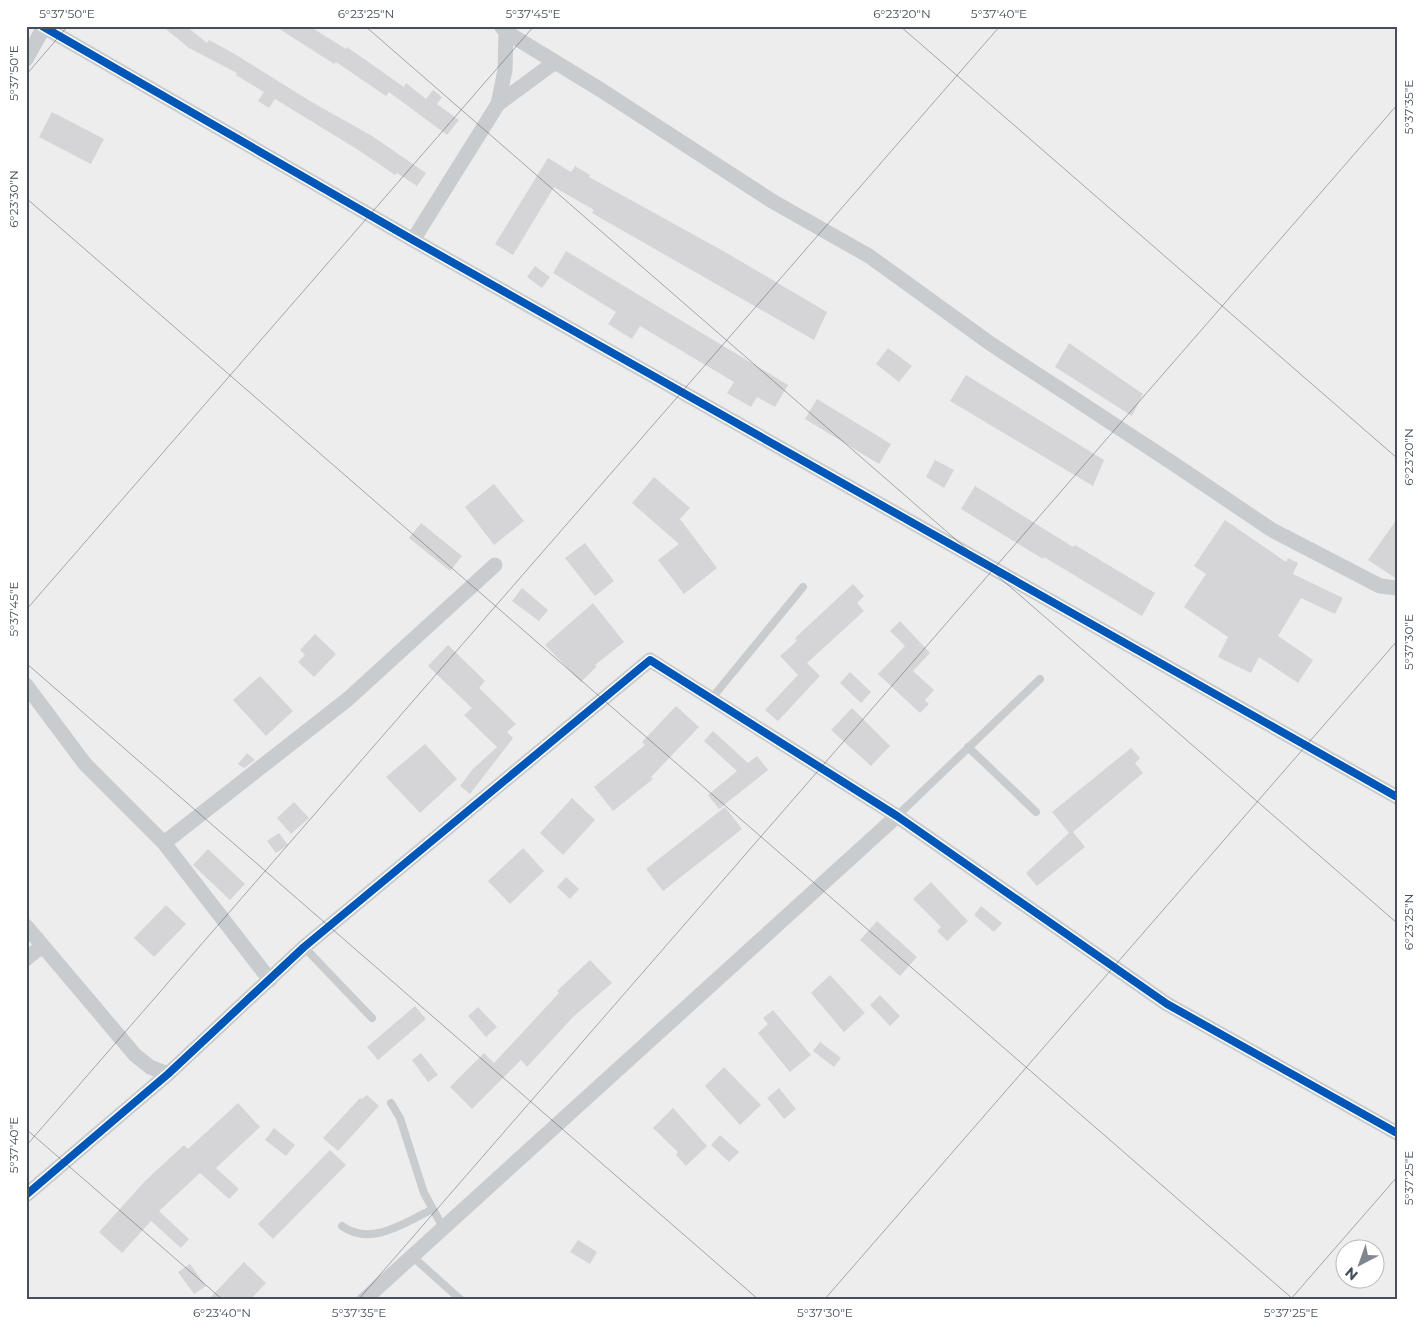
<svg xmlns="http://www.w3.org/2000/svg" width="1423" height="1326" viewBox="0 0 1423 1326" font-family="Montserrat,sans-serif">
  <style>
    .building { fill: #d5d5d7 }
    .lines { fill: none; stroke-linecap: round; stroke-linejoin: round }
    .lane { stroke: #c9ccce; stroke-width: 8 }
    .street { stroke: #c9ccce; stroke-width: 15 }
    .cycleway-casing { stroke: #fff; stroke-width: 11 }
    .cycleway { stroke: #0057b8; stroke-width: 8 }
    .ticks { fill: none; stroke: #454e5a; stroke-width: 1; stroke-opacity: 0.45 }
    .neatline { fill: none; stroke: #454e5a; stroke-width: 2 }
    .ticks-label { font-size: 12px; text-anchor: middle; fill: #454e5a }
  </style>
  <rect width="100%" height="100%" fill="#eeeded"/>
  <path class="building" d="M162,26h24l21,17 2,-3 24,13 77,48 62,35 54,37 -9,13 -20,-13 -2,2 -35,-24 -85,-52 -6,9 -11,-7 6,-9 -28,-17 1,-2 -48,-25z
    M275,26h34l37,23 1,-2 57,40 2,-4 20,16 7,-9 9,7 -5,7 22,16 -12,15 -58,-43 -3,4 -50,-34 -2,2z
    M52,112l52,27 -13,25 -52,-27z
    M548,158l23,14 4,-6 15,9 -1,2 136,75 102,60 -13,28 -222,-127 2,-3 -40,-23 -41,68 -18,-11z
    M566,251l222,134 -13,22 -18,-10 -6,10 -24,-14 7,-11 -94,-56 -8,13 -24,-15 8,-12 -63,-39z
    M535,266l15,11 -8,11 -15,-11z
    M1069,343l74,51 -11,22 -77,-49z
    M888,348l24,18 -13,16 -23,-18z
    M966,375l138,85 -11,26 -143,-85z
    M817,399l74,45 -12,20 -74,-45z
    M935,460l19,10 -10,18 -18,-11z
    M654,477l36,31 -10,11 37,49 -33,26 -26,-34 21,-16 -47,-41z
    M494,484l30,37 -30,24 -29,-38z
    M975,486l98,61 2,-2 80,48 -13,23 -98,-59 -1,2 -82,-50z
    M1397,519v60l-29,-19z
    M1225,520l61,42 2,-4 10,5 -5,11 50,24 -8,16 -34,-16 -23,38 35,24 -15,23 -39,-26 -8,16 -33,-16 10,-20 -44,-30 22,-33 -12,-8z
    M421,523l41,33 -12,15 -41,-33z
    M585,543l29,38 -19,15 -30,-38z
    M853,584l11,12 -7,7 7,8 -57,52 13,13 -42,45 -13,-11 33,-35 -18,-19 17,-15 -2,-3z
    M522,588l26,22 -9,11 -27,-20z
    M593,603l31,39 -29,23 2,1 -16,16 -36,-37z
    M900,621l30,32 -17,18 21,19 -9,10 4,4 -9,9 -42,-39 27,-28 -15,-15z
    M315,634l21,20 -22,23 -16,-15 7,-7 -5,-5z
    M448,645l37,36 -6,7 37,36 -9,8 6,6 -43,56 -10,-8 13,-17 24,-22 -33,-32 8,-7 -44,-42z
    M850,672l21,20 -10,11 -21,-20z
    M260,676l33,35 -27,25 -33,-36z
    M676,706l23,21 -48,50 2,2 -40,32 -19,-24 51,-42 -3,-3z
    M852,708l38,38 -19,20 -40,-36z
    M713,731l35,32 9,-7 11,14 -49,39 -11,-14 29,-24 -33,-30z
    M425,744l32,35 -37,34 -34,-36z
    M1131,748l9,10 -5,5 8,10 -70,59 12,15 -48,39 -11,-13 43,-40 -17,-21z
    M247,753l8,7 -11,8 -6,-4z
    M572,798l23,22 -32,35 -23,-22z
    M294,802l15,16 -18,16 -14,-16z
    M725,807l17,22 -79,62 -17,-22z
    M279,833l9,12 -12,8 -9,-12z
    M523,848l21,23 -34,33 -22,-23z
    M208,849l37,35 -15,16 -37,-35z
    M566,877l13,12 -9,10 -13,-12z
    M931,882l37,39 -21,20 -10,-10 4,-4 -28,-28z
    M166,905l20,19 -32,33 -20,-19z
    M981,906l21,17 -8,9 -20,-17z
    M877,921l40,36 -17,19 -40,-36z
    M590,960l22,23 -39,34 -46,50 -6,-7 -49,49 -22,-22 34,-34 10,10 65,-70 -2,-2z
    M830,975l35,38 -21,19 -33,-39z
    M880,995l20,21 -10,10 -20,-21z
    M415,1006l11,13 -48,41 -11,-13z
    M478,1007l19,20 -11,10 -18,-21z
    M773,1010l38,45 -21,17 -32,-39 10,-9 -5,-6z
    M820,1042l21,16 -7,9 -21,-16z
    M421,1053l17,22 -10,7 -16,-22z
    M724,1067l37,38 -21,20 -35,-39z
    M779,1088l17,21 -12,10 -17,-21z
    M367,1095l12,11 -41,45 -15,-13 37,-40 2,1z
    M238,1103l22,24 -44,41 23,21 -10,10 -29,-26 -41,38 30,28 -8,9 -30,-27 -29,32 -23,-21 47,-52 38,-35 4,4z
    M673,1108l34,38 -21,20 -10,-11 2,-3 -25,-24z
    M274,1128l21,17 -9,11 -21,-16z
    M720,1135l19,17 -10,10 -18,-17z
    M330,1150l16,15 -73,74 -15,-15z
    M578,1240l19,12 -7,12 -20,-12z
    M244,1262l22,21 -16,17h-42z
    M190,1264l16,22 -12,8 -16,-22z"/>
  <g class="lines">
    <path class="lane" d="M711,699l92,-112
      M968,747l68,65
      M897,816l143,-137
      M304,947l68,71
      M391,1103l9,15 24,75 20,36
      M342,1226c29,21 62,-3 91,-17
      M413,1257l48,43"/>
    <path class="street" d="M42,26l371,214 984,557
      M501,26l5,6 95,58 171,111 97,55 122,88 183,120 98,66 108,56 17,2
      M26,59l18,-32
      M498,104l7,-34 1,-38
      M413,240l85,-136 57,-42
      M26,685l59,79 79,79 106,137
      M164,843l184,-144 147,-134
      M26,926l109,129 15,12 18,7
      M26,959l16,-13
      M26,1195l142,-121 136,-127 346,-287 247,156 270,188 230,129
      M364,1300l533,-484"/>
    <defs>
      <path id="cycleway" d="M42,26l371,214 984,557
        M26,1195l142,-121 136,-127 346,-287 247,156 270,188 230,129"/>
    </defs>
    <use href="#cycleway" class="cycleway-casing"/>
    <use href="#cycleway" class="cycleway"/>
  </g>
  <path class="ticks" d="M365,26l1032,897M900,26l497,432M26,75l42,-49M26,198l1268,1102M26,610l508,-584M26,663l733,637M26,1129l197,171M26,1146l974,-1120M358,1300l1039,-1195M824,1300l573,-659M1290,1300l107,-123"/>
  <rect width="1423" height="1326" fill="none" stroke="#ffffff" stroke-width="55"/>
  <g transform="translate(1360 1264) rotate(221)"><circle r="24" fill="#ffffff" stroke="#b5b8bd"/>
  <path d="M0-4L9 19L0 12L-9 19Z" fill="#80868d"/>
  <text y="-8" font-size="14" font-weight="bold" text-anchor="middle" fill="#454e5a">N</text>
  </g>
  <rect x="28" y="28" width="1368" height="1270" class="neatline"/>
  <g class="ticks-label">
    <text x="67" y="18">5°37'50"E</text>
    <text x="366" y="18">6°23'25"N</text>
    <text x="533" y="18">5°37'45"E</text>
    <text x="902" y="18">6°23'20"N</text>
    <text x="999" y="18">5°37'40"E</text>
    <text transform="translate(14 73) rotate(-90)" y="4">5°37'50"E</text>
    <text transform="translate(1409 107) rotate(-90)" y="4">5°37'35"E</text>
    <text transform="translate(14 199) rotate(-90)" y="4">6°23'30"N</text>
    <text transform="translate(1409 457) rotate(-90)" y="4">6°23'20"N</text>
    <text transform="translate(14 609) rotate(-90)" y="4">5°37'45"E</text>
    <text transform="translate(1409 642) rotate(-90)" y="4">5°37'30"E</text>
    <text transform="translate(1409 922) rotate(-90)" y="4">6°23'25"N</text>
    <text transform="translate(14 1145) rotate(-90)" y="4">5°37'40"E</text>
    <text transform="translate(1409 1178) rotate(-90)" y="4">5°37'25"E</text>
    <text x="222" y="1317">6°23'40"N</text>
    <text x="359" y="1317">5°37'35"E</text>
    <text x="825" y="1317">5°37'30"E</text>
    <text x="1291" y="1317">5°37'25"E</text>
  </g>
</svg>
